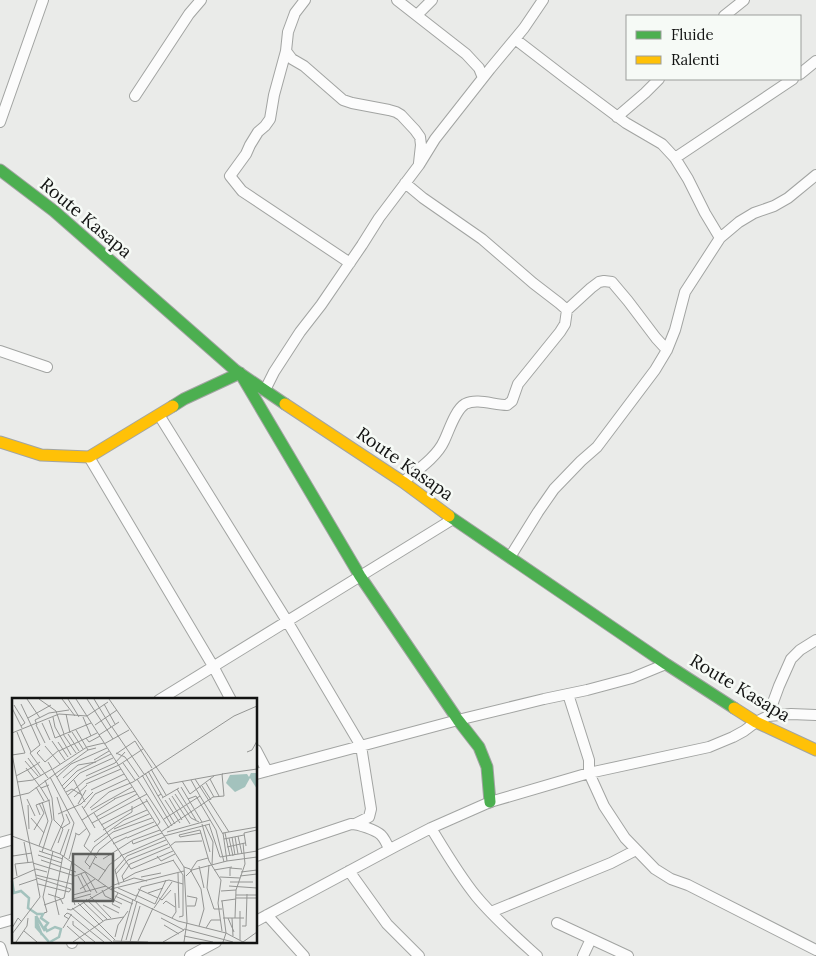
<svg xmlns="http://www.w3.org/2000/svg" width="816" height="956" viewBox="0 0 816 956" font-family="Lora,serif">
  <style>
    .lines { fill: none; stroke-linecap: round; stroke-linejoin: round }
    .street-casing { stroke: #a2a4a2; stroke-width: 12 }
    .fast-casing { stroke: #a2a4a2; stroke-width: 13 }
    .slow-casing { stroke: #a2a4a2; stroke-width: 13 }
    .street { stroke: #fcfcfc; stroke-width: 10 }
    .fast { stroke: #4caf50; stroke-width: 11 }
    .slow { stroke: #ffc107; stroke-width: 11 }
    .labels { text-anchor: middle; stroke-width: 5; stroke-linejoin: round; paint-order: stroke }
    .street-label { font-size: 18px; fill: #121312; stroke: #f6faf6 }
    .inset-river { fill: none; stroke: #a3c2bd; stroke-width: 2.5 }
    .inset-road { fill: none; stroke: #949593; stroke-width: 1 }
    .view { fill: #5e5f5d; fill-opacity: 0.15; stroke: #5e5f5d; stroke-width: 2.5 }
    .inset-edge { fill: none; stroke: #121312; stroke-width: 2.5 }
  </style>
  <rect width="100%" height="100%" fill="#eaebe9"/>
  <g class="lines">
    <defs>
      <path id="street" d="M305,0l-10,13 -7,19 -2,19 -12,44 -4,24 -5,7 -7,6 -8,13 -4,9 -16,22 12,15 108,72
        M397,0l69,54 13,14 4,10
        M417,15l15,-15
        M724,16l20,-16
        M515,39l52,40 59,44 36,21 13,14 13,21 17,34 15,25
        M286,51l6,8 12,7 39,34 9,3 37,7 7,2 5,3 14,15 5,7 1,8 -2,18
        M800,74l16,-13
        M135,96l54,-82 12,-14
        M617,117l28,-24 14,-14
        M0,122l43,-122
        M675,158l118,-79
        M405,183l18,15 59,41 51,44 26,20 8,7
        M0,351l47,16
        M265,390l9,-18 26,-40 21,-27 41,-60 17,-27 40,-53 16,-26 55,-70 34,-41 19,-28
        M159,415l128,206 74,125 10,63 -2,8 -14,7
        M89,457l124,209 18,34
        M403,482c13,-11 34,-25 41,-41 5,-10 11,-31 21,-37 12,-6 29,1 42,1l5,-4 6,-17 42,-52 5,-8 2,-14 24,-22 8,-6 5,-1 8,1 16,19 28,37 11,12
        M510,557l28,-45 16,-23 27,-28 16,-14 58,-77 12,-20 8,-20 10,-38 35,-54 19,-16 15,-9 20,-7 14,-8 28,-23
        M568,694l21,66v13l15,33 21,32 30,31 16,10 17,6 128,65
        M159,700l294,-181
        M768,716l23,-2 25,1
        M256,750l11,21
        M256,774l202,-54 86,-21 43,-9 45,-12 34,-14
        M431,828c14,23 28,47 45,68 18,22 40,41 61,60
        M0,843l14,-4
        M256,856l95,-32c7,0 25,6 30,11 4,4 6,9 8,14
        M349,871l38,53 32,32
        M491,912l120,-49 25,-13
        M267,915l37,41
        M256,921l140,-75 35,-18 59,-26 99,-29 120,-26 24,-10 11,-6 12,-9 12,-6 11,-30 12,-27 9,-9 16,-10
        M0,923l14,-4
        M557,923l71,33
        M72,943v-1
        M0,947l3,9
        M190,956l26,-14
        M583,956l8,-17"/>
      <path id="fast" d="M0,170l54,41 181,159 50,34
        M173,406l11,-7 56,-26 120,203 98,144 21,27 8,20 3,35
        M449,516l217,148 68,44"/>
      <path id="slow" d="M285,404l118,78 46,34
        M0,442l41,13 48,2 84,-51
        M734,708l22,14 60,28"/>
    </defs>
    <use href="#street" class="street-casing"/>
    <use href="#fast" class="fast-casing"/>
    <use href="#slow" class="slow-casing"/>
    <use href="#street" class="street"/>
    <use href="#fast" class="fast"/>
    <use href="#slow" class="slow"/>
  </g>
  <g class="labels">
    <g class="street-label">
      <text transform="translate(86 218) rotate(40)" y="6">Route Kasapa</text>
      <text transform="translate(405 464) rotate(35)" y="6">Route Kasapa</text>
      <text transform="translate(740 688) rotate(31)" y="6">Route Kasapa</text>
    </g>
  </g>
  <g transform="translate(12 698)">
    <rect width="245" height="245" fill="#eaebe9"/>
    <path d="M239,75h6v16l-7,-11 -5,9 -10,5 -9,-9 4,-8 17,-1 2,3z" fill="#a3c2bd"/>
    <path class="inset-river" d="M0,183l2,12 7,-2 8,7 -1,10 9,6h6l-2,4 7,5 -3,4 2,4 8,-4 6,2 -2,8 -9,5M24,218v11l13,15M24,218l9,15M24,222l6,15"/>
    <path class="inset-road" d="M15,1l13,19M27,1l17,12 8,23M50,1l13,17M56,1l11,18M64,1l108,168 3,55 -3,20M75,1l26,40M82,1l17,28M97,1l59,85 55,-10M9,6l11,23M92,6l11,20M2,7l11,18 -4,3M0,10l10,20M54,16l4,19M41,19l2,10 16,28M71,19l8,19M16,20l23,-13M37,22l6,18 36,-15M30,25l8,17M24,27l9,18M25,27l-2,-5 14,-7 20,-3M83,27l22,-15M20,29l8,18 -10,8 18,25M100,29l32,47M9,32l10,22M64,32l12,20 8,-2M60,34l11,17M0,35l47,-19 28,2 21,-14M51,36l13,19M56,36l11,17M87,37l20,-13M74,40l3,4 11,-6M40,43l13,19M123,43l17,27M46,44l10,15M92,46l25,-14M33,48l15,18M28,52l-3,3 8,9 14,-12M47,53l38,-18M235,54l5,-2 5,-9M104,55l9,4 14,20M0,56l28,143 -28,37M104,56l19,-13M0,57l13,-2 -8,-21M16,60l13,18M82,62l15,-9M13,63l6,7 9,-6M36,64l42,72 -6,12 13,12M111,65l12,17M14,70l15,20 8,-3M41,71l34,-22 17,-4M139,71l15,26M136,73l13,23M133,75l13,23M130,77l30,51M4,78l15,-8 7,8M74,78l29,-13 10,-11M38,79l24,46 -10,33M45,79l14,-13 36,-16M51,80l15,-13 18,-3M125,81l32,49M183,81l34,53M198,81l9,17M33,82l7,18 2,22 9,9 -5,14M62,82l11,22M170,83l8,13 24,-18M5,84l16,-2 19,-11M194,85l8,14M74,86l35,-15M50,88l15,-15 34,-17M190,88l9,14M24,89l8,14M169,89l21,35M29,90l8,13M52,91l16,-16 33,-15M165,91l19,31M79,92l33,-16M54,94l6,-3 10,6M163,96l16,24 8,4M56,97l17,-15 34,-15 24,-16M160,98l18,28M188,98l23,38M0,99l17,-4 59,-43M62,99l13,-12M151,99l-2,-3 -3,2 17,28M150,100l17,-10M157,100l13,22M15,101l8,17M102,101l21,-8M134,101l14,23 -3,4M176,101l8,-3 20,34 8,32M153,102l15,23M66,106l8,-14M16,107l1,24M70,108l13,22M72,110l11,-14 32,-15M78,110l19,-16 24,-10 101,-66 23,-10M79,112l41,-23M82,115l37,56 42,-18M46,116l23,-10 12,-12M28,117l-4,-10 14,-5M84,119l41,-23M19,120l13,15M152,121l36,-23 -9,-16M70,122l33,-21M80,125l55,-29M190,126l8,28M197,126l11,33 37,-6M89,127l46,-24M193,127l8,17 -1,23M50,130l8,-5 -4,-9M102,131l35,-15M22,132l10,-17 -5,-10M91,132l29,-18v-6M149,134l52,-35 11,-1 -2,-22 35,-5M155,134l43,-12M63,135l4,2 8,-7M189,135l-21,4 -1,-2 21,-5 9,31 12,19 -3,23 4,28M213,135l5,23M0,138l48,18 50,35 68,32 48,12 17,9M152,138l46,-12M226,138l4,18M220,139l3,18M223,139l3,17M115,140l30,-13M217,140l4,18M212,141l20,-4M120,143l1,3 29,-11M12,144l4,21M82,144l30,-22 23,-10M101,146l14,-7M27,148l9,-25 -6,-19M158,148l5,-4 27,-1M234,148l-2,-13 13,-3M215,149l18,-4M39,152l13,-30 -7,-23M27,153l24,8M30,154l10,-32 -3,-19M0,155l1,3 19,-3M48,156l9,-25M26,157l24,8M108,158l44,-19M145,158l4,5 14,-7M57,161l7,-25M91,161l30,-19 27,-10M29,162l35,12M161,162l10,15v41l-4,1M215,163l30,-4M21,165l42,13 10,-4 12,21M81,165l13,8M197,167l-2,23 7,21h8M187,168l5,22M78,169l-5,-5 9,-15 19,-15 39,-14M172,169l6,2 11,20 3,20 -5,17M77,171l10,-19 15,-12 40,-16M179,172l6,-9 11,-3M202,172l18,-3M229,174l16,-2M166,175l1,35M69,176l10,18M104,176l12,-14 40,-16M24,177l36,9M5,178l-2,-12 18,-2M66,178l8,16M174,178l6,-6 35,-9 -4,-28 34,-6M218,178v-8l12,1M228,178l17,-2M129,179l20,-4M208,179l20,1M25,180l34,11 -2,3 -31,-8M1,181l23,-10 11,3M111,182l12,-7 39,-13M86,183l11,-16 12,-9M112,184l-2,-6 8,-12 40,-17M218,184h23M7,187l18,-6M107,187l-4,-15 12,-14 39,-16M217,188l28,2M106,190l18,8M68,191l15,-10M99,191l73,-18M126,191l20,9M90,192l3,6 17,8M209,193l15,-1M106,195l-6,11 8,4M136,195l15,-5M36,196l12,4 3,6M61,197l33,-9M124,197l19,9M224,197h21M78,198l21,22M103,198l18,8M175,198l10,2 -2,8h-8M52,200l8,-37M147,200l3,2 9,-10M224,200h21M74,201l21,20M123,202l6,-13 28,-7 14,4M70,203l21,20M209,203l15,-2M210,203l4,32 -3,9M66,205l37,37M143,206l11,-24M151,206l3,-3 9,6M32,207l20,-7M63,207l-2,-6 18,-5M91,207l16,8M60,210l40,34M142,210l18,-26M55,211l4,1 43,-25 20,-7 13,3M228,213v29M32,215l3,-1 -4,-15 10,-46M47,217l-4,-17 8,-43M59,217l18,15M149,220l23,12M160,220l4,-6 -1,-19M211,220h21M216,220l6,14M220,220l1,18M223,220l1,-28 9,-26 -2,-21M57,221l-5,-3 3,-3 5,2M61,223v4l22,17M152,227l15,9M55,228l18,16M230,228h4l1,-32M0,230l6,-10 4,4M51,230l8,-13M194,230l5,-8h9M172,231l49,13M77,232l15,12M12,233l13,11M172,238l29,6M103,239l3,-12 10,-14M114,242l11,-39M101,243l35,1M126,243l15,-33M4,244l11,-16 1,-8M61,244l32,-22 19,-3M109,244l12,-43M118,244l10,-36M151,244l21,-12M231,244l14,-10"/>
    <path class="view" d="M61,156h40v47h-40z"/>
    <rect width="245" height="245" class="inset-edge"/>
  </g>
  <rect x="626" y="15" width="175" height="65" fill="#f6faf6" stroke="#9b9e9b"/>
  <rect x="636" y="31" width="25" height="8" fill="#4caf50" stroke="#9b9e9b"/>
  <text x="671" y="40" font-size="15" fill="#121312">Fluide</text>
  <rect x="636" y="56" width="25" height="8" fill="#ffc107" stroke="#9b9e9b"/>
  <text x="671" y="65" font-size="15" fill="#121312">Ralenti</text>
</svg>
